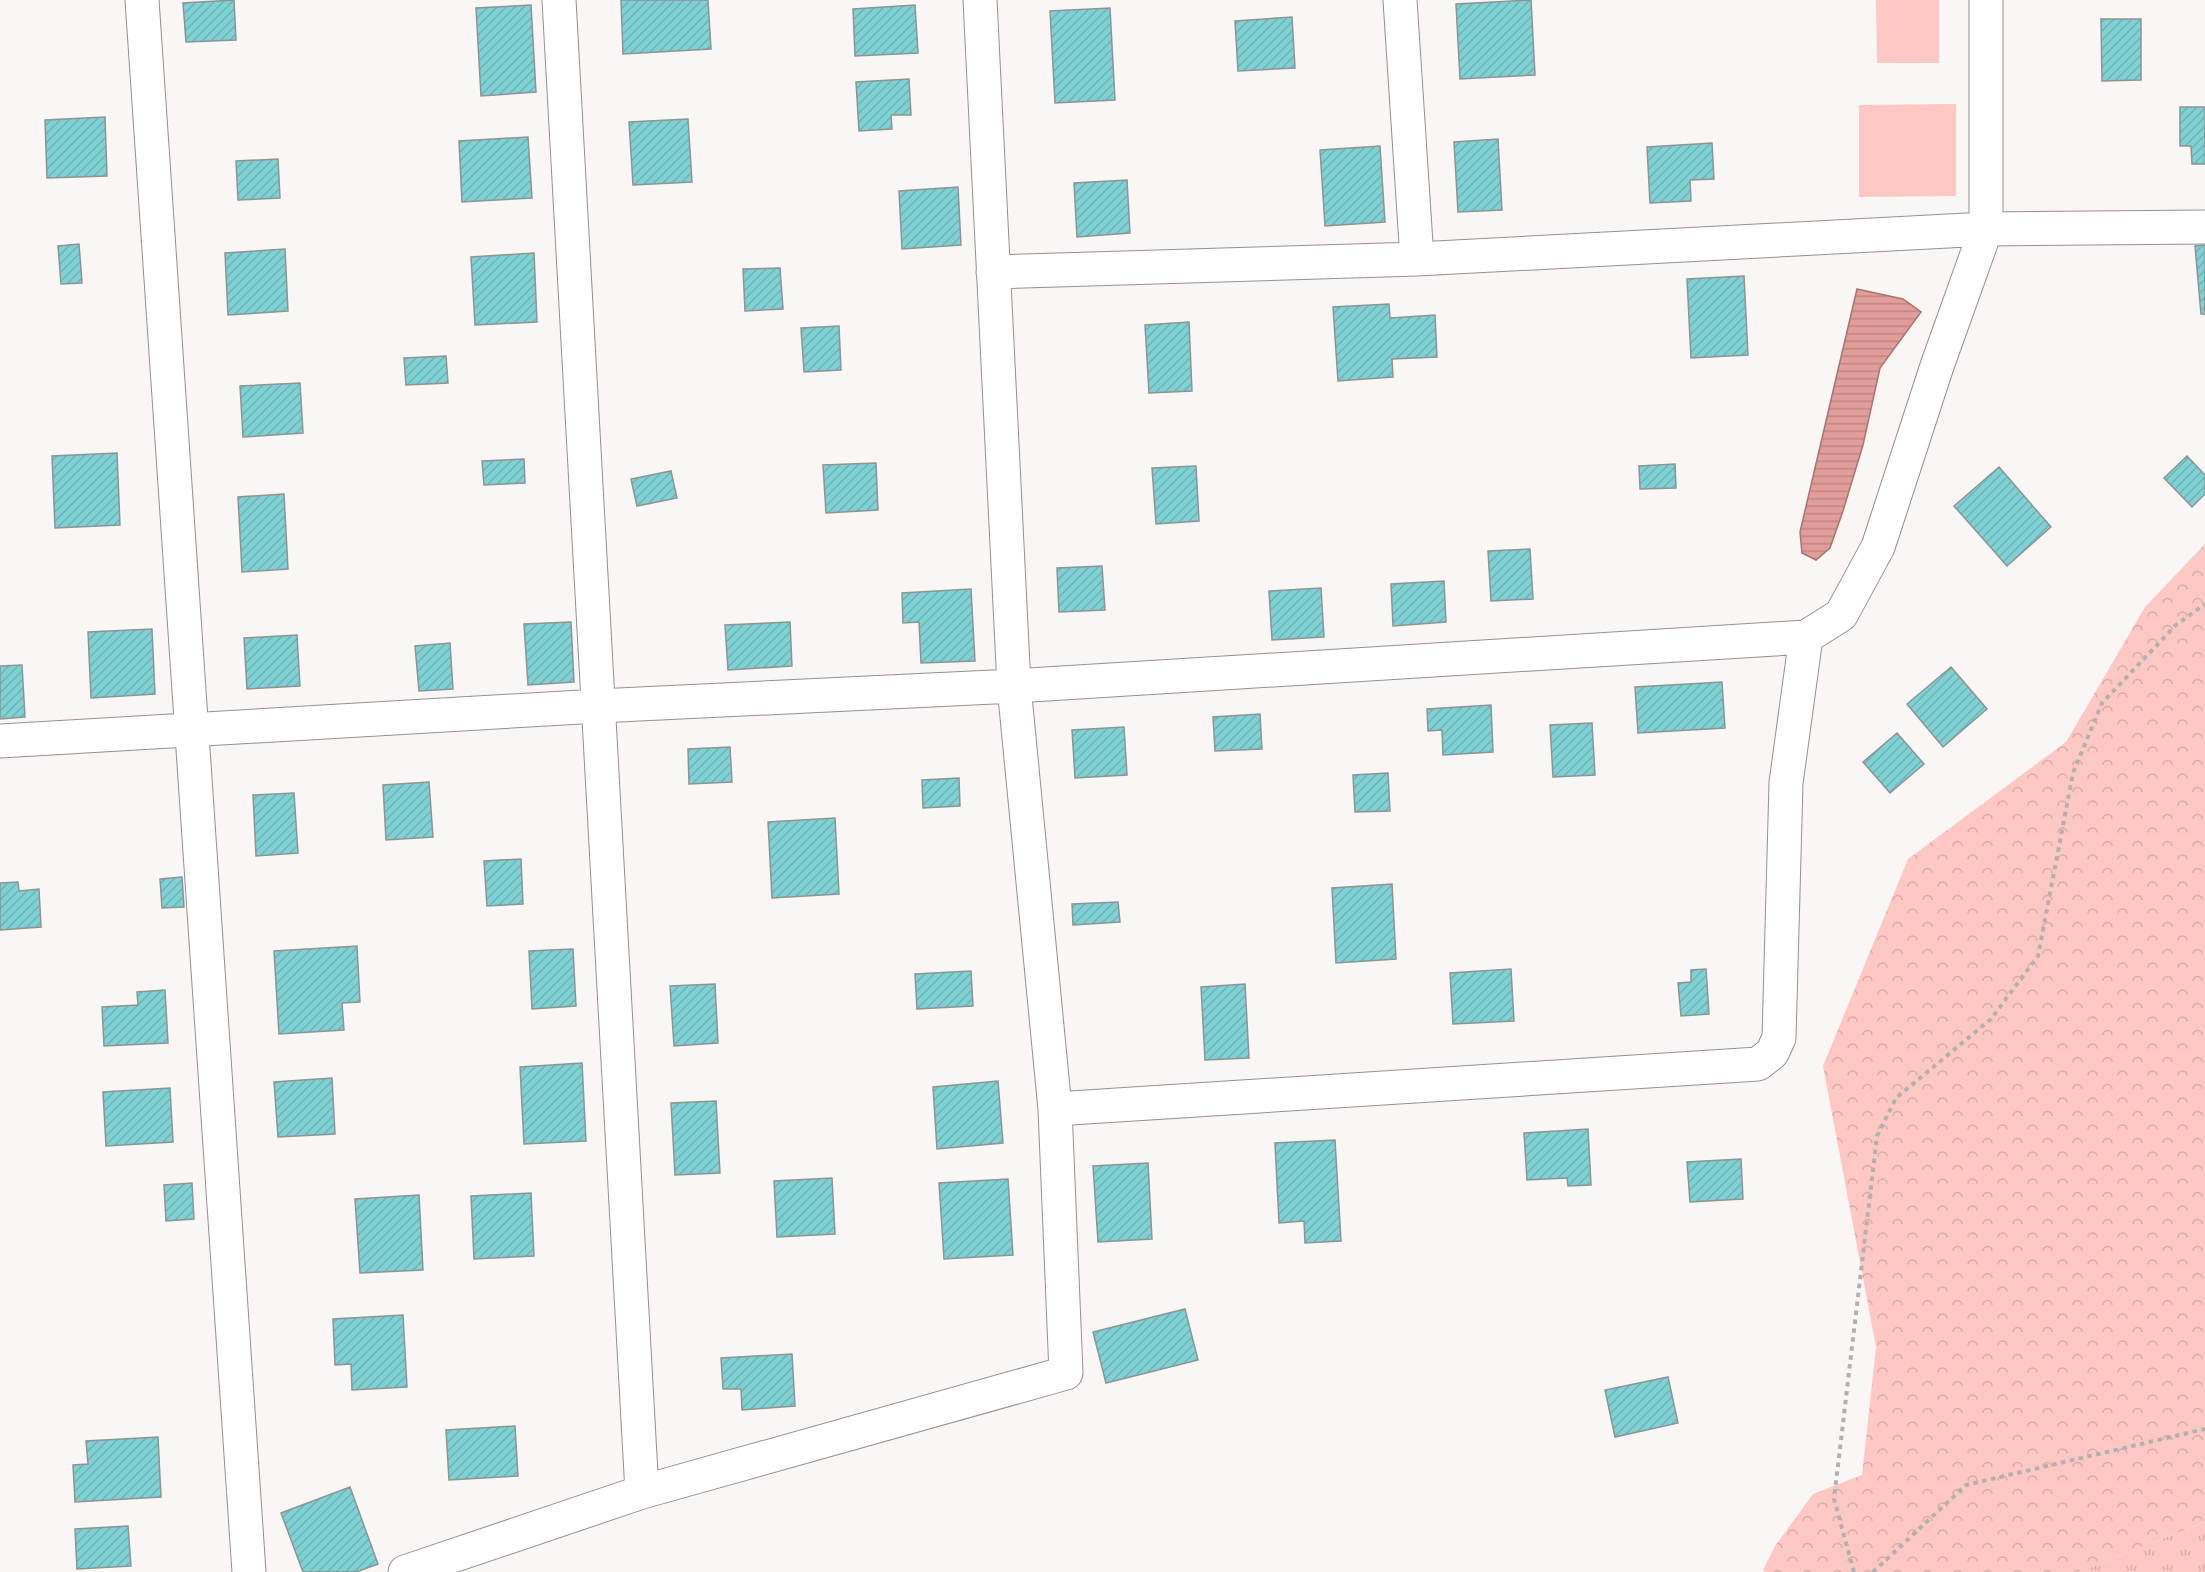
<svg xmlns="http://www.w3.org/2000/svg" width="2205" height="1572" viewBox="0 0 2205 1572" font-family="'Noto Sans',sans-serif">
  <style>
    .grass { fill: url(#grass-tufts) }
    .forest { fill: url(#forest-crowns) }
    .park { fill: #fdc8c4 }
    .water { fill: url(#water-rules); stroke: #a57572; stroke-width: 1.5 }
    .building { fill: url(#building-hatch); stroke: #8e9393; stroke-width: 1.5 }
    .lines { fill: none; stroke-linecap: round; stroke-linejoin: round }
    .minor-casing { stroke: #959090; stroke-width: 35 }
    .path { stroke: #b4b0b0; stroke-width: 4; stroke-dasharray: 4.5 4.5; stroke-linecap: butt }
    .minor { stroke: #fff; stroke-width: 33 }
  </style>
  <defs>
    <pattern id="grass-tufts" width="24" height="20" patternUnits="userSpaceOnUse" patternTransform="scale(1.5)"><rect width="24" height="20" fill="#fdc8c4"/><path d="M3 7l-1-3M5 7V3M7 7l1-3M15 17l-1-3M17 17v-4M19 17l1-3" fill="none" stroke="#d8aba8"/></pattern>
    <pattern id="forest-crowns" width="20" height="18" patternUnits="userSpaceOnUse" patternTransform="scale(1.5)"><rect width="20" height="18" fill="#fdc8c4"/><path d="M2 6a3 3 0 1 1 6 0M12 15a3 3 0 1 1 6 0" fill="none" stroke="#d8aba8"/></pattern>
    <pattern id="water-rules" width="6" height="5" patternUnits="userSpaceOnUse" patternTransform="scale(1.5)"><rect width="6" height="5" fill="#e09d99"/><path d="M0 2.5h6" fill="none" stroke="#c08683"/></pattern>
    <pattern id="building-hatch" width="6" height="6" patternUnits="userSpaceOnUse" patternTransform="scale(1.5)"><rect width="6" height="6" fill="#7fd1d4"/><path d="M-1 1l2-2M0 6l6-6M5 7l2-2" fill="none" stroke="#6db3b5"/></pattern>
  </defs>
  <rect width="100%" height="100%" fill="#fbf6f6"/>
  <path class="grass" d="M2205,1522v50h-127z"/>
  <path class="forest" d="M2205,544v978l-127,50h-313l-2,-2 12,-24 38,-52 49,-19 14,-128 -53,-281 85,-207 158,-117 79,-135z"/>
  <path class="park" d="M1876,0h63v63h-62z
    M1956,104v92l-97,1v-92z"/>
  <path class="water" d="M1857,289l46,10 18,13 -41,56 -17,77 -20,66 -13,37 -14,12 -14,-7 -2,-21z"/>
  <path class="building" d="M234,0l2,40 -50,2 -3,-39z
    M621,0h87l3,49 -88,5z
    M1531,0l4,75 -75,4 -4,-75z
    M531,5l5,87 -55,4 -5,-88z
    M915,5l3,48 -63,3 -2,-47z
    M1110,8l5,92 -60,3 -5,-92z
    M1292,17l3,51 -57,3 -3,-50z
    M2101,19h40v61l-39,1z
    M909,79l2,36h-20l1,14 -33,2 -3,-49z
    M2180,107h25v57h-13l-1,-18h-11z
    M105,117l2,59 -60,2 -2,-58z
    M688,119l4,63 -59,3 -4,-63z
    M528,137l4,61 -70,4 -3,-61z
    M1498,139l4,71 -44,2 -4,-70z
    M1712,143l2,36 -24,1 1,21 -41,2 -3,-56z
    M1380,146l5,76 -60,4 -5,-76z
    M278,159l2,39 -42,2 -2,-39z
    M1127,180l3,53 -53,4 -3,-54z
    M958,187l3,58 -59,4 -3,-58z
    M79,244l3,39 -21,1 -3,-38z
    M2205,245v69h-4l-6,-68z
    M285,249l3,62 -60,4 -3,-62z
    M534,253l3,69 -62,3 -4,-68z
    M780,268l3,41 -38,2 -2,-42z
    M1744,276l4,79 -57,3 -4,-79z
    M1389,304l1,14 45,-3 2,42 -45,2 1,18 -55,4 -5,-74z
    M1189,322l3,69 -43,2 -4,-68z
    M839,326l2,44 -37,2 -3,-44z
    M446,356l2,27 -42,2 -2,-27z
    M300,383l3,50 -60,4 -3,-51z
    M117,453l3,72 -65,3 -3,-72z
    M2187,456l18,19v19l-13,13 -28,-29z
    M524,459l1,24 -41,2 -2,-24z
    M876,463l2,47 -52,3 -3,-48z
    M1675,464l1,24 -36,1 -1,-23z
    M1196,466l3,55 -43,3 -4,-56z
    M1999,467l52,60 -44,39 -53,-60z
    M671,471l6,27 -40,8 -6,-27z
    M284,494l4,75 -46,3 -4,-75z
    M1530,549l3,50 -42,2 -3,-50z
    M1102,566l3,44 -46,2 -2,-44z
    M1444,581l2,41 -53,4 -2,-42z
    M1321,588l3,49 -52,3 -3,-49z
    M971,589l4,72 -54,2 -2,-41 -16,1 -1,-30z
    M571,622l3,60 -46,3 -4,-61z
    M790,622l2,44 -64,4 -3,-45z
    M152,629l3,65 -64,4 -3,-66z
    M297,635l3,51 -53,3 -3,-51z
    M450,643l3,46 -34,2 -4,-45z
    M22,665l3,52 -25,2v-53z
    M1951,667l36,42 -44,38 -36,-43z
    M1722,682l3,46 -87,5 -3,-46z
    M1491,705l2,47 -50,3 -1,-25 -14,1 -1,-22z
    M1260,714l2,35 -47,2 -2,-34z
    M1592,723l3,52 -42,2 -3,-52z
    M1124,727l3,48 -52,3 -3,-48z
    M1897,733l27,31 -34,29 -27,-31z
    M730,747l2,35 -43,2 -1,-35z
    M1388,773l2,38 -35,1 -2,-37z
    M959,778l1,28 -37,2 -1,-28z
    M429,782l4,55 -47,3 -3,-55z
    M294,793l4,60 -42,3 -3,-61z
    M835,818l4,76 -67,4 -4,-76z
    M521,859l2,45 -36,2 -3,-45z
    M182,877l2,30 -22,1 -2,-29z
    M18,882l1,9 20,-2 2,38 -41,3v-47z
    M1392,884l4,75 -60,4 -4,-75z
    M1118,902l2,20 -47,3 -1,-21z
    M357,946l3,56 -18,1 2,27 -65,4 -5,-83z
    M573,949l3,57 -44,3 -3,-58z
    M1511,969l3,52 -61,3 -3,-51z
    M1706,969l3,45 -28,2 -3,-33 13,-1v-12z
    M971,971l2,35 -56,3 -2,-35z
    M715,984l3,59 -44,3 -4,-60z
    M1245,984l4,74 -44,2 -4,-73z
    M165,990l3,53 -64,3 -2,-39 36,-2 -1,-13z
    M582,1063l4,78 -62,3 -4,-77z
    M332,1078l3,56 -57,3 -4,-55z
    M998,1081l5,62 -66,6 -4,-62z
    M170,1088l3,54 -67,4 -3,-54z
    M716,1101l4,72 -45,2 -4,-72z
    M1588,1129l3,56 -23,1 -1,-8 -40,2 -3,-47z
    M1335,1140l6,101 -36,2 -1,-22 -25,2 -4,-80z
    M1741,1159l2,40 -53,3 -3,-40z
    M1148,1163l4,76 -54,3 -5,-76z
    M832,1178l3,56 -58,3 -3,-56z
    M1008,1179l5,76 -69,4 -5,-76z
    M192,1183l2,36 -28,2 -2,-36z
    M531,1193l3,63 -60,3 -3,-63z
    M419,1195l4,75 -63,3 -5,-74z
    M1185,1309l13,51 -92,23 -13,-51z
    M403,1315l4,72 -55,3 -1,-26 -16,1 -2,-46z
    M792,1354l3,52 -53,4 -1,-21h-18l-2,-31z
    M1668,1377l10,46 -63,14 -10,-47z
    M515,1426l3,50 -69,4 -3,-50z
    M158,1437l3,60 -86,5 -2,-37 15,-1 -2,-23z
    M350,1487l28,77 -22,8h-53l-22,-59z
    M128,1526l3,40 -54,3 -2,-40z"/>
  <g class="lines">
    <defs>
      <path id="minor" d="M142,0l107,1572
        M559,0l83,1492
        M1400,0l17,259
        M993,272l424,-13 569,-30 219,-2
        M0,741l598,-35 416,-20 792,-49
        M1055,1109l703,-45 14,-11 7,-15 7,-255 20,-146 35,-22 37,-68 59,-181 49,-137v-229
        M405,1572l237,-80 424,-119 -11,-264 -41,-423 -34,-686"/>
    </defs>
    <use href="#minor" class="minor-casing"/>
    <path class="path" d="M1854,1572l-20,-73 43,-363 19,-38 95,-79 47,-63 35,-183 29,-70 74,-78 29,-21
      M1873,1572l93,-87 239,-56"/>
    <use href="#minor" class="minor"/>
  </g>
</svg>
